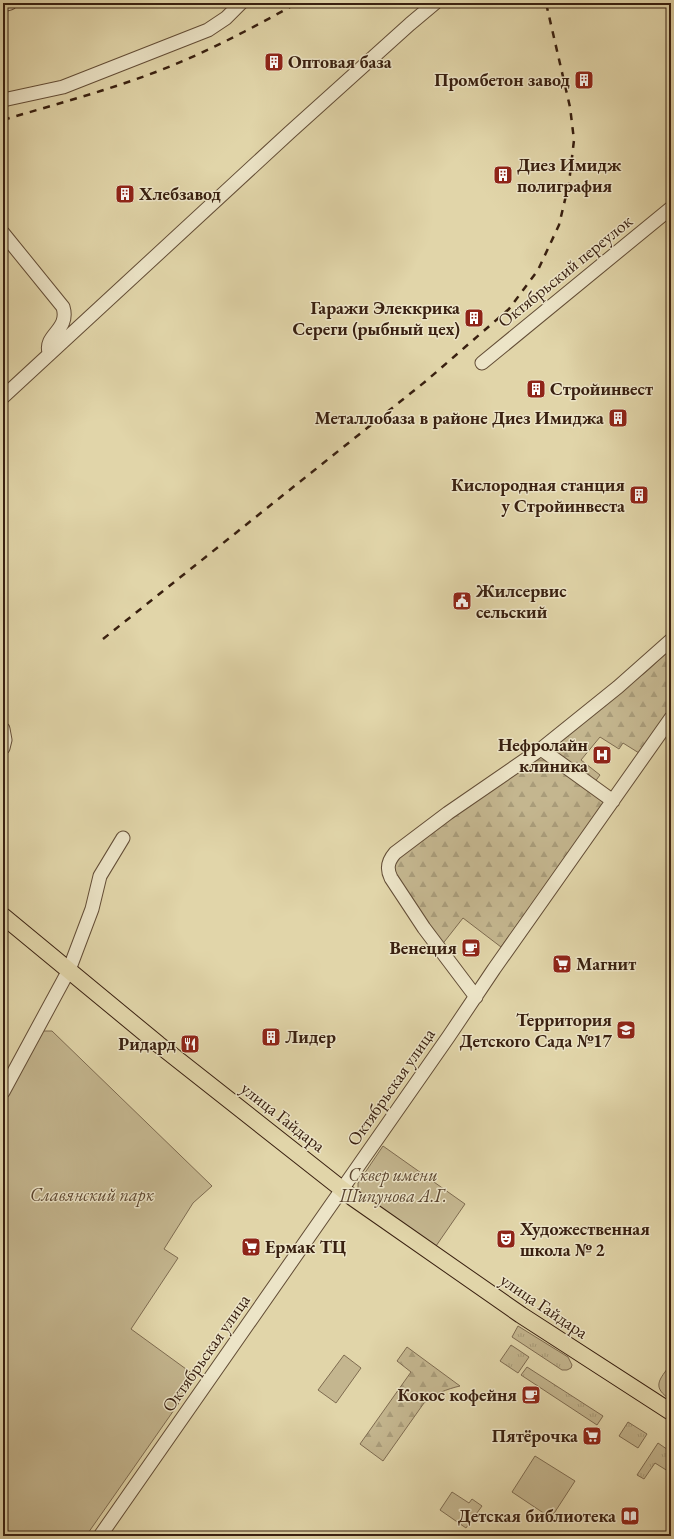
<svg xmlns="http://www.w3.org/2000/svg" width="674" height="1539" viewBox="0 0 674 1539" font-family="'EB Garamond',serif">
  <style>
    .grass { fill: url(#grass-tufts); stroke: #7e6b50 }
    .forest { fill: url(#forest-firs); stroke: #7e6b50 }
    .park { fill: #c4b68f; stroke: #7e6b50 }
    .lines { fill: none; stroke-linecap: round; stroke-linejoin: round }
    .minor-casing { stroke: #634d36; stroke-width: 15 }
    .major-casing { stroke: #392010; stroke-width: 18 }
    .minor { stroke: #ece4c7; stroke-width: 13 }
    .major { stroke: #e1d5a9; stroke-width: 16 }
    .rail { stroke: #392010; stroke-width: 2.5; stroke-dasharray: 7 7; stroke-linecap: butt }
    .labels { text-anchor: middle; stroke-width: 3; stroke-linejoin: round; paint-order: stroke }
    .poi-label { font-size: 18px; font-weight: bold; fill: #392010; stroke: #ece4c7; text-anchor: end }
    .street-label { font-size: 18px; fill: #392010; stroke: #ece4c7 }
    .park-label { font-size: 18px; font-style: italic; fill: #5c4630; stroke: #ece4c7 }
  </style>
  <defs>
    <pattern id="grass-tufts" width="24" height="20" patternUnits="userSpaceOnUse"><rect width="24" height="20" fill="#c4b68f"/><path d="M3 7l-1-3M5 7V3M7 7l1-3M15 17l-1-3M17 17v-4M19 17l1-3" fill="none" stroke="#a99c7a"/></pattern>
    <pattern id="forest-firs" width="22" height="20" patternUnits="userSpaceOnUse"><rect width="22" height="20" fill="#c4b68f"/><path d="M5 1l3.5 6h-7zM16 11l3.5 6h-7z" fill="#a99c7a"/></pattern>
  </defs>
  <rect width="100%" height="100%" fill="#e1d5a9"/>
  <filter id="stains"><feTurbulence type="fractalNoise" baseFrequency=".005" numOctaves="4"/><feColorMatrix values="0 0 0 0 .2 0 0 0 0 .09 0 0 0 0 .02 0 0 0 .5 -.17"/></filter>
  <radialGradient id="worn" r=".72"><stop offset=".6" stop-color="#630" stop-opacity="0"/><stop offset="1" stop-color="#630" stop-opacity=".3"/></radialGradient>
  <path class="grass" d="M518,1326l50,31 4,8 -1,3 -4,2h-5l-50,-33z
    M511,1345l18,12 -11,16 -18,-12z
    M527,1367l76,49 -6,9 -76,-50z
    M628,1422l19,12 -9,14 -19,-12z
    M658,1443l13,9v21l-16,-10 -11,16 -7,-4z"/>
  <path class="forest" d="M671,649v59l-32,45 -16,-10 -4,6 -19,-12 -19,23 19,15 -6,8 -39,-29v-7l43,-38 48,-37z
    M536,760h10l56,39 2,5 -103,143 -38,-29 -22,28 -49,-71 2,-16 133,-96z
    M407,1347l53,39c-13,3 -26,8 -36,17l-41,58 -23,-17 51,-72 -14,-11z"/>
  <path class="park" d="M41,1031h11l160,155 -19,17 -29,46 14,9 -47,71 66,48 -111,159h-83v-432z
    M383,1146l82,58 -29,42 -75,-52 -3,-6v-5z
    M344,1355l17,13 -25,35 -18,-13z
    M671,1364v36c-20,-13 -12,-20 0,-36z
    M535,1456l40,25 -24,37 -39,-26z
    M452,1492l17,11 3,-4 10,7 -16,22 -26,-18z"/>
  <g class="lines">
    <defs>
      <path id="minor" d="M3,5l7,-2
        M3,100l60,-13 145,-57 18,-12 15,-15
        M3,233l60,74c7,23 -19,28 -14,45
        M482,363l189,-155
        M3,397l286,-264 121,-109 25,-21
        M3,729l2,11 -2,8
        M541,749l72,52
        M476,997l-52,-69 -33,-50c-5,-10 -3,-17 4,-25l53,-40 93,-64 77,-62 53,-47
        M3,1092l66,-122 23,-61 8,-33 23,-38
        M100,1536l349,-500 45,-67 177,-251"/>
      <path id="major" d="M3,916l155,128 194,153 169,118 150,97"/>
    </defs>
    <use href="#minor" class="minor-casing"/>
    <use href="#major" class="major-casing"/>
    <use href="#minor" class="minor"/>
    <use href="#major" class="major"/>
    <path class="rail" d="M3,120c60,-18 122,-34 180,-59 39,-17 77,-37 114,-58
      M103,639l323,-258 83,-72 29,-39 21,-45 10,-42 5,-43 -4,-33 -24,-104"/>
  </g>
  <defs>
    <symbol id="building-square" viewBox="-11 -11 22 22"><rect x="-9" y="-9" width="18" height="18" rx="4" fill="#8f2418" stroke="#ece4c7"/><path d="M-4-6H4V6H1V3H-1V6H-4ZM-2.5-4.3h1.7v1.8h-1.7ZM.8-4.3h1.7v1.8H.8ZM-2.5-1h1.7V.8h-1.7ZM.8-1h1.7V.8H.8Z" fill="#fff"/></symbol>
    <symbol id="civic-square" viewBox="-11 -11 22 22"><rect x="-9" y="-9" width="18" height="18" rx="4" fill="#8f2418" stroke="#ece4c7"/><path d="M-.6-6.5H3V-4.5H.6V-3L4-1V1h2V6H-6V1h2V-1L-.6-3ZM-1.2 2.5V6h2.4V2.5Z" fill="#fff"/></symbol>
    <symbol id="hospital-square" viewBox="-11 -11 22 22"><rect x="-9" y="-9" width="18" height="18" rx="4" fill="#8f2418" stroke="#ece4c7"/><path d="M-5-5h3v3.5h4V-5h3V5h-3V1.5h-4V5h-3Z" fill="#fff"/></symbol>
    <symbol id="cafe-square" viewBox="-11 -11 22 22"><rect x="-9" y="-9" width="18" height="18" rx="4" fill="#8f2418" stroke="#ece4c7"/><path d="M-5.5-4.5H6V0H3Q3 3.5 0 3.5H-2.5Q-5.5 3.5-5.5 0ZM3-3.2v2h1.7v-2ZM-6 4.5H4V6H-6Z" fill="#fff"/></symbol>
    <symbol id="supermarket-square" viewBox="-11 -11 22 22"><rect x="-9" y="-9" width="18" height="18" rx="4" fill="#8f2418" stroke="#ece4c7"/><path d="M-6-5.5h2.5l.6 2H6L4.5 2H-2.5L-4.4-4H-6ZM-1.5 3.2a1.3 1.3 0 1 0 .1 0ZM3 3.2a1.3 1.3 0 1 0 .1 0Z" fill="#fff"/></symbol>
    <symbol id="school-square" viewBox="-11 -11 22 22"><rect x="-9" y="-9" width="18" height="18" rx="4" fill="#8f2418" stroke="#ece4c7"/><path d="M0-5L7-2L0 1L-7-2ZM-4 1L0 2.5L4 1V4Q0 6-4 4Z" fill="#fff"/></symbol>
    <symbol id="restaurant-square" viewBox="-11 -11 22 22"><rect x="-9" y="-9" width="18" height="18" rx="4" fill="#8f2418" stroke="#ece4c7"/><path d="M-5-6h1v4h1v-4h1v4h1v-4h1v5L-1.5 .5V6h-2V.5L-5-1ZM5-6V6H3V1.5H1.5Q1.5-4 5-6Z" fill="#fff"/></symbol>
    <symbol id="theatre-square" viewBox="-11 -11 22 22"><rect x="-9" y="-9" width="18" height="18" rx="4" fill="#8f2418" stroke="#ece4c7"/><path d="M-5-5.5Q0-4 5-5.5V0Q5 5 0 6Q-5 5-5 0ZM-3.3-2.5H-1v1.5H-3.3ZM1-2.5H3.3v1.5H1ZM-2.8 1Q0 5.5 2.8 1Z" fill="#fff"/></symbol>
    <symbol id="library-square" viewBox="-11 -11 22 22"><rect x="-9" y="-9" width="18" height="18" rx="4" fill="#8f2418" stroke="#ece4c7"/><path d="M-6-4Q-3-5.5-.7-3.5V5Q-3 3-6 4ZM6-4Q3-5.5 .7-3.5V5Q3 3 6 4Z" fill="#fff"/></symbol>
  </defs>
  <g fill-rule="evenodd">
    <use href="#building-square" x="263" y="51" width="22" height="22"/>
    <use href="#building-square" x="573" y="69" width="22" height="22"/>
    <use href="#building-square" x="492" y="164" width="22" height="22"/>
    <use href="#building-square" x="114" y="183" width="22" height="22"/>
    <use href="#building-square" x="463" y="307" width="22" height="22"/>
    <use href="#building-square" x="525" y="378" width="22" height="22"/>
    <use href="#building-square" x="607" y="407" width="22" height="22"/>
    <use href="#building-square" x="628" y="484" width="22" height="22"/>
    <use href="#civic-square" x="451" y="590" width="22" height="22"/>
    <use href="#hospital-square" x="591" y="744" width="22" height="22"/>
    <use href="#cafe-square" x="460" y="937" width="22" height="22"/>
    <use href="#supermarket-square" x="551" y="953" width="22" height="22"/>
    <use href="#school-square" x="615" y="1019" width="22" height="22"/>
    <use href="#building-square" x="260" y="1026" width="22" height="22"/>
    <use href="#restaurant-square" x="179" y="1033" width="22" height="22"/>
    <use href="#theatre-square" x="495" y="1228" width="22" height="22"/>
    <use href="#supermarket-square" x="240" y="1236" width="22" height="22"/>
    <use href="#cafe-square" x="520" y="1384" width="22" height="22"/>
    <use href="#supermarket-square" x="581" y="1425" width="22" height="22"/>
    <use href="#library-square" x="619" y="1505" width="22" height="22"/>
  </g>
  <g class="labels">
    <g class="poi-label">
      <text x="288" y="68" text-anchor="start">Оптовая база</text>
      <text x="570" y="86">Промбетон завод</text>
      <text x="517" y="171" text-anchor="start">Диез Имидж<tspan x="517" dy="21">полиграфия</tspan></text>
      <text x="139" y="200" text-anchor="start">Хлебзавод</text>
      <text x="460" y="314">Гаражи Элеккрика<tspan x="460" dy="21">Сереги (рыбный цех)</tspan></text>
      <text x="550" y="395" text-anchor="start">Стройинвест</text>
      <text x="604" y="424">Металлобаза в районе Диез Имиджа</text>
      <text x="625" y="491">Кислородная станция<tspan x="625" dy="21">у Стройинвеста</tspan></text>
      <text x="476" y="597" text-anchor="start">Жилсервис<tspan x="476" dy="21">сельский</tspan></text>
      <text x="588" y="751">Нефролайн<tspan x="588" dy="21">клиника</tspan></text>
      <text x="457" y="954">Венеция</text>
      <text x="576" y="970" text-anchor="start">Магнит</text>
      <text x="612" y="1026">Территория<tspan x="612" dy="21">Детского Сада №17</tspan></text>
      <text x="285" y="1043" text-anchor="start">Лидер</text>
      <text x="176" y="1050">Ридард</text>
      <text x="520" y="1235" text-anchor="start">Художественная<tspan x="520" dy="21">школа № 2</tspan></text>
      <text x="265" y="1253" text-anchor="start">Ермак ТЦ</text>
      <text x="517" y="1401">Кокос кофейня</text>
      <text x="578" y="1442">Пятёрочка</text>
      <text x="616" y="1522">Детская библиотека</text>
    </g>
    <g class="street-label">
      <text transform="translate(565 271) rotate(-39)" y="6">Октябрьский переулок</text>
      <text transform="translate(391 1087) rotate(-55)" y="6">Октябрьская улица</text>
      <text transform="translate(283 1117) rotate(38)" y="6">улица Гайдара</text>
      <text transform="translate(544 1306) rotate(34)" y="6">улица Гайдара</text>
      <text transform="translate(206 1353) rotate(-55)" y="6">Октябрьская улица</text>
    </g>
    <g class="park-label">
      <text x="393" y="1181">Сквер имени<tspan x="393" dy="21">Шипунова А.Г.</tspan></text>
      <text x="92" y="1201">Славянский парк</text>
    </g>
  </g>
  <rect width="674" height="1539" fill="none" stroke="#e1d5a9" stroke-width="16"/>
  <rect x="4" y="4" width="666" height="1531" fill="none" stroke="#392010" stroke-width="2"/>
  <rect x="8" y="8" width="658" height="1523" fill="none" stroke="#392010"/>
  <rect width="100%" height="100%" filter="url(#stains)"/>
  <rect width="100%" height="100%" fill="url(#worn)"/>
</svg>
